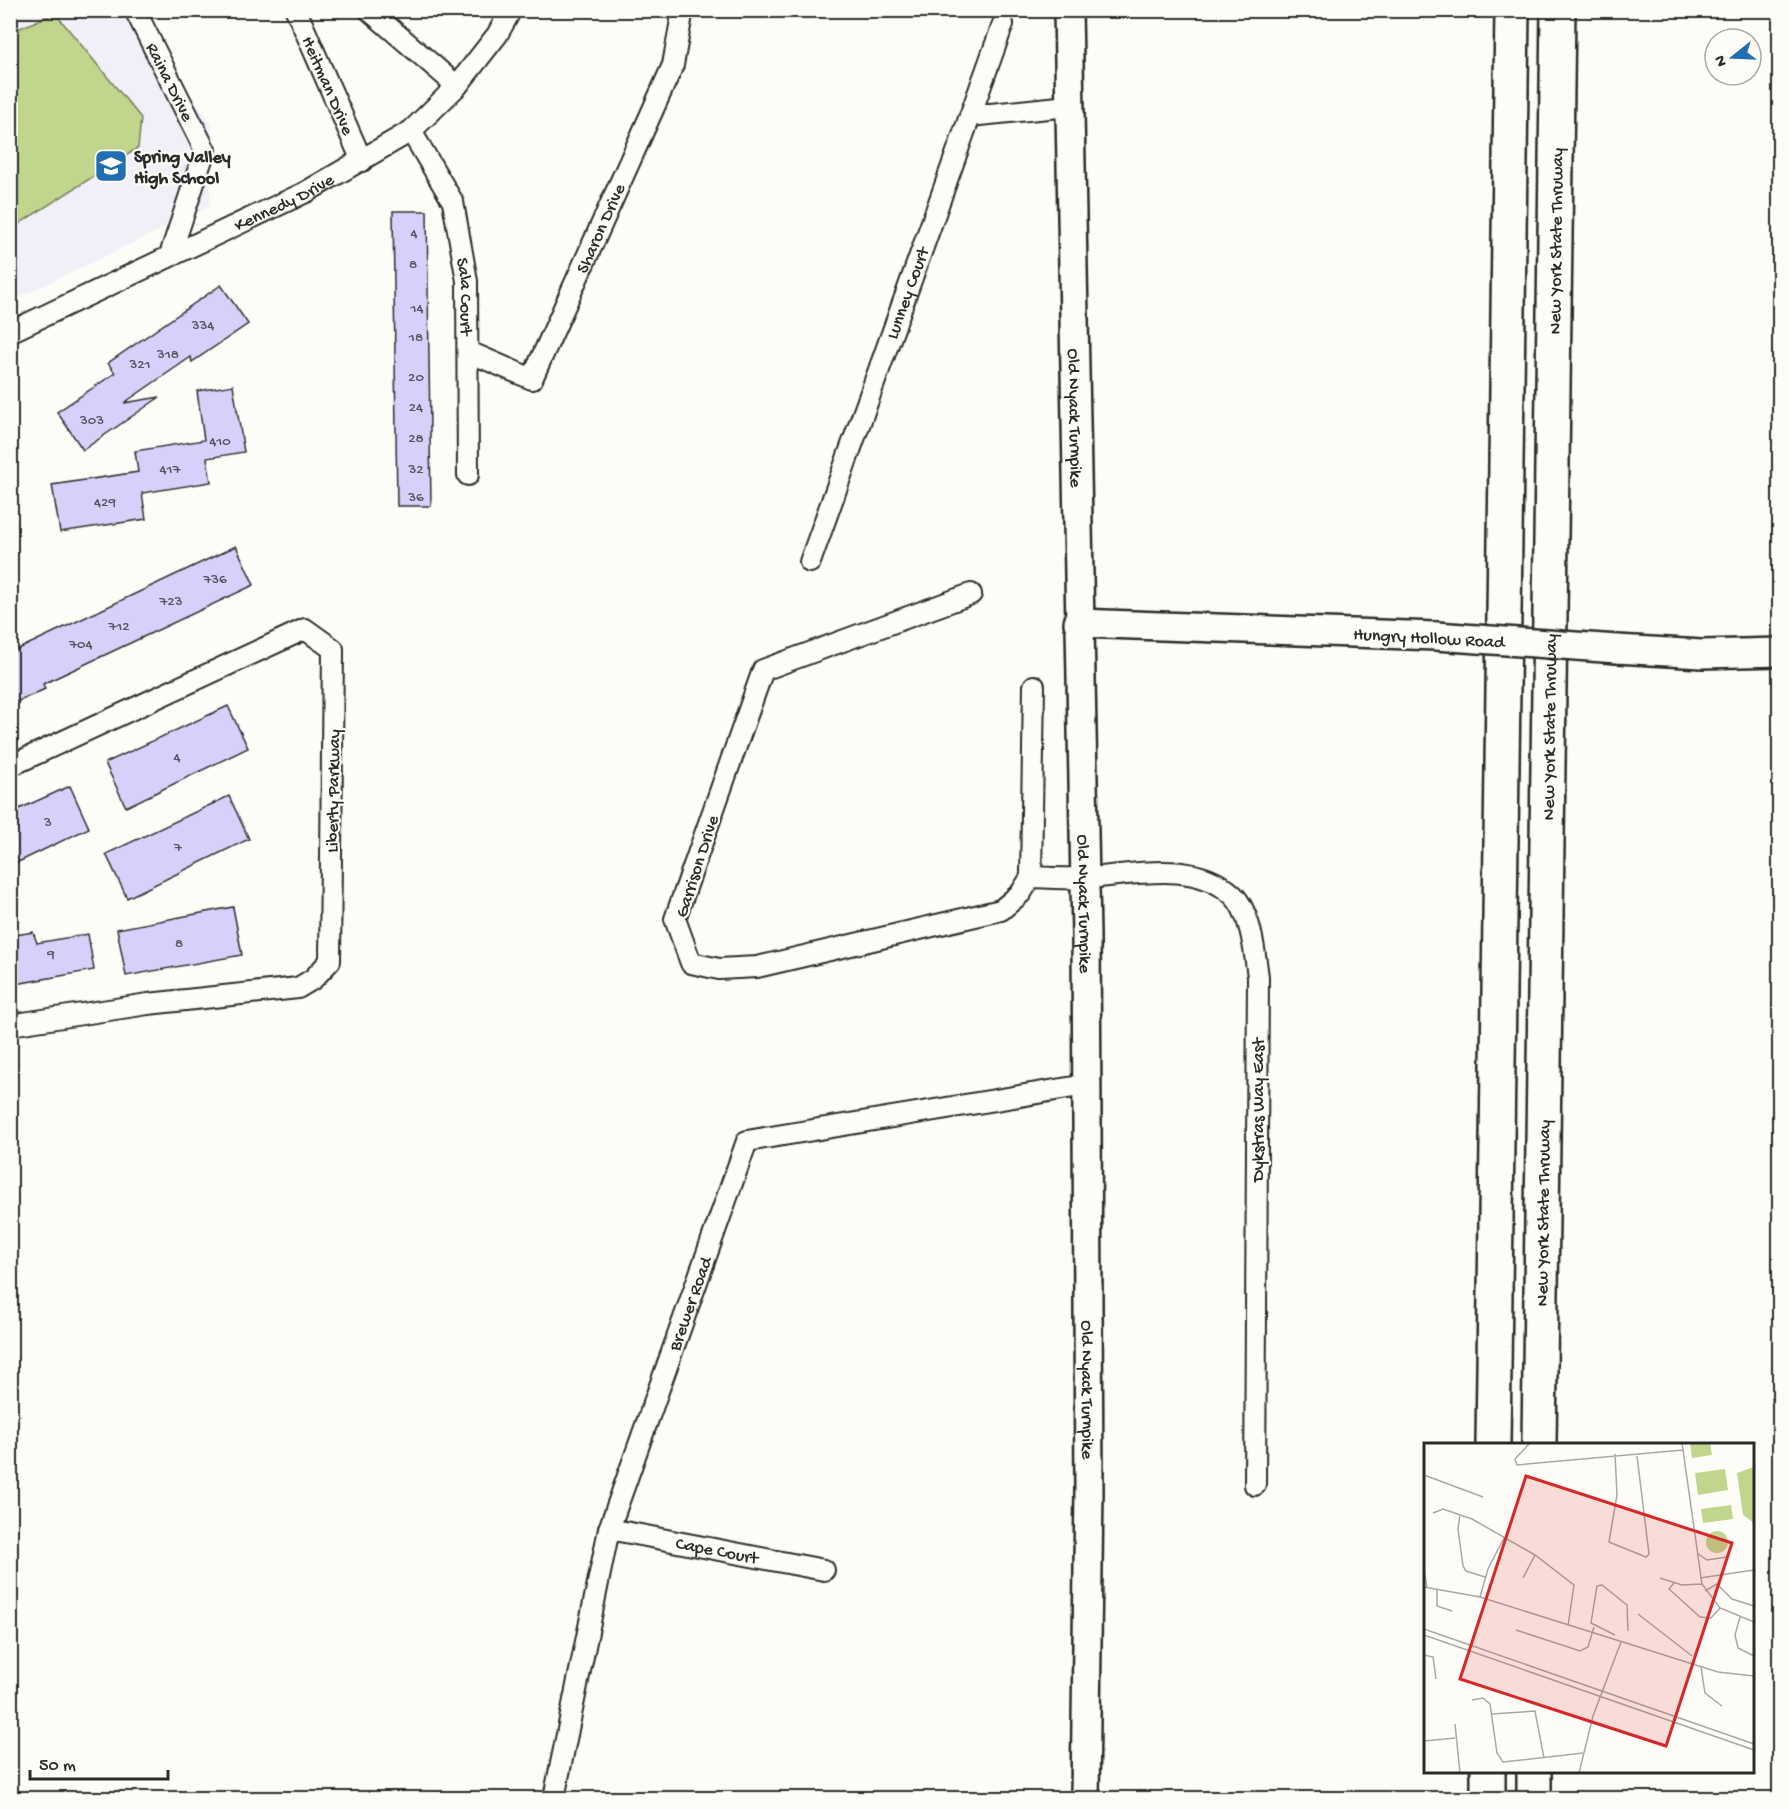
<svg xmlns="http://www.w3.org/2000/svg" width="1790" height="1809" viewBox="0 0 1790 1809" font-family="'Gochi Hand',sans-serif">
  <style>
    .built { fill: #f1eff8 }
    .green { fill: #bfd68c; stroke: #75805c; stroke-width: 1.5 }
    .building { fill: #d6d1fa; stroke: #2b2b2b; stroke-width: 1.5 }
    .lines { fill: none; stroke-linecap: round; stroke-linejoin: round }
    .street-casing { stroke: #2b2b2b; stroke-width: 24 }
    .secondary-casing { stroke: #2b2b2b; stroke-width: 32 }
    .highway-casing { stroke: #2b2b2b; stroke-width: 38 }
    .street { stroke: #fdfcf7; stroke-width: 20 }
    .secondary { stroke: #fdfcf7; stroke-width: 27 }
    .highway { stroke: #fdfcf7; stroke-width: 33 }
    .secondary-bridge-casing { stroke: #2b2b2b; stroke-width: 32; stroke-linecap: butt }
    .secondary-bridge { stroke: #fdfcf7; stroke-width: 27 }
    .labels { text-anchor: middle; stroke-width: 4.5; stroke-linejoin: round; paint-order: stroke }
    .number-label { font-size: 15px; fill: #56545f }
    .street-label { font-size: 18px; fill: #2b2b2b; stroke: #fdfcf7 }
    .poi-label { font-size: 18px; font-weight: bold; fill: #2b2b2b; stroke: #fdfcf7; text-anchor: start }
    .inset-road { fill: none; stroke: #a9a8a5; stroke-width: 1.5 }
    .view { fill: #d62828; fill-opacity: 0.15; stroke: #d62828; stroke-width: 3 }
    .inset-edge { fill: none; stroke: #2b2b2b; stroke-width: 3 }
  </style>
  <rect width="100%" height="100%" fill="#fdfcf7"/>
  <filter id="ink" filterUnits="userSpaceOnUse"><feTurbulence type="fractalNoise" baseFrequency=".0167" numOctaves="2"/><feDisplacementMap in="SourceGraphic" scale="12" xChannelSelector="R" yChannelSelector="G"/><feConvolveMatrix kernelMatrix="1 2 1 2 8 2 1 2 1" color-interpolation-filters="sRGB"/></filter>
  <g filter="url(#ink)">
    <path class="built" d="M11,11h117l84,114 -2,81 -199,95z"/>
    <path class="green" d="M55,13l86,105 -3,30 -127,81v-197z"/>
    <path class="building" d="M393,211h34l4,295h-34z
      M221,285l27,39 -56,38 -1,-5 -67,46 36,-6 -77,53 -26,-38 58,-39 -7,-10z
      M233,385l11,67 -37,6 4,24 -69,11 4,26 -86,13 -8,-47 86,-13 -3,-21 69,-11 -7,-49z
      M236,546l18,39 -211,99 2,5 -35,16v-52z
      M228,706l20,42 -122,59 -21,-44z
      M70,786l19,42 -79,38v-53z
      M229,796l20,43 -122,59 -21,-44z
      M233,907l9,48 -116,21 -9,-47z
      M33,932l4,11 51,-9 6,36 -84,15v-49z"/>
    <g class="lines">
      <defs>
        <g id="street">
          <path id="s1" d="M135,10l70,140 -35,105"/>
          <path id="s2" d="M296,10l66,151"/>
          <path d="M369,10l88,76"/>
          <path d="M970,116l99,-10"/>
          <path id="s3" d="M411,131l42,71 14,79 1,194"/>
          <path id="s4" d="M10,332l296,-140 105,-61 46,-45 40,-51 14,-25"/>
          <path id="s5" d="M469,352l63,27 141,-314 9,-50 -3,-5"/>
          <path id="s6" d="M810,562l193,-538"/>
          <path d="M971,594l-208,76 -88,249 16,44 28,6 38,-2 244,-57 20,-17 10,-16 3,-191"/>
          <path d="M10,766l295,-137 28,20 -3,312 -17,18 -15,9 -150,16 -138,21"/>
          <path d="M1031,877c19,1 37,2 56,1 47,-3 107,-19 146,17 18,17 22,59 25,82l-3,508"/>
          <path id="s7" d="M609,1529l215,41"/>
          <path id="s8" d="M554,1798l55,-269 138,-388 339,-56"/>
        </g>
        <g id="secondary">
          <path id="s9" d="M1068,10l18,925 3,555 -4,308"/>
          <path d="M1078,623l358,13"/>
          <path d="M1617,649l85,5 78,-2"/>
        </g>
        <g id="highway">
          <path d="M1493,1444l19,-1434"/>
          <path id="s10" d="M1539,1444l19,-1434"/>
          <path d="M1488,1798v-26"/>
          <path d="M1534,1798v-26"/>
        </g>
      </defs>
      <use href="#street" class="street-casing"/>
      <use href="#secondary" class="secondary-casing"/>
      <use href="#highway" class="highway-casing"/>
      <use href="#street" class="street"/>
      <use href="#secondary" class="secondary"/>
      <use href="#highway" class="highway"/>
      <defs>
        <path id="secondary-bridge" d="M1436,636l181,13"/>
      </defs>
      <use href="#secondary-bridge" class="secondary-bridge-casing"/>
      <use href="#secondary-bridge" class="secondary-bridge"/>
    </g>
  </g>
  <defs>
    <symbol id="school-square" viewBox="-11 -11 22 22"><rect x="-9" y="-9" width="18" height="18" rx="4" fill="#1f6fb2" stroke="#fdfcf7"/><path d="M0-5L7-2L0 1L-7-2ZM-4 1L0 2.5L4 1V4Q0 6-4 4Z" fill="#fff"/></symbol>
  </defs>
  <g fill-rule="evenodd">
    <use href="#school-square" x="92" y="147" width="38" height="38"/>
  </g>
  <g class="labels">
    <g class="number-label">
      <text x="414" y="237">4</text>
      <text x="413" y="268">8</text>
      <text x="417" y="312">14</text>
      <text x="203" y="329">334</text>
      <text x="416" y="341">18</text>
      <text x="168" y="358">318</text>
      <text x="140" y="368">321</text>
      <text x="416" y="381">20</text>
      <text x="416" y="411">24</text>
      <text x="92" y="424">303</text>
      <text x="416" y="442">28</text>
      <text x="220" y="445">410</text>
      <text x="170" y="473">417</text>
      <text x="416" y="473">32</text>
      <text x="416" y="501">36</text>
      <text x="105" y="506">429</text>
      <text x="215" y="583">736</text>
      <text x="171" y="605">723</text>
      <text x="119" y="630">712</text>
      <text x="81" y="648">704</text>
      <text x="177" y="761">4</text>
      <text x="48" y="826">3</text>
      <text x="178" y="851">7</text>
      <text x="179" y="947">8</text>
      <text x="51" y="958">9</text>
    </g>
    <g class="street-label">
      <text dy="6" stroke="none"><textPath href="#s1" startOffset="80">Raina Drive</textPath></text>
      <text dy="6" stroke="none"><textPath href="#s2" startOffset="82">Heitman Drive</textPath></text>
      <text dy="6" stroke="none"><textPath href="#s4" startOffset="303">Kennedy Drive</textPath></text>
      <text dy="6" stroke="none"><textPath href="#s5" startOffset="234">Sharon Drive</textPath></text>
      <text dy="6" stroke="none"><textPath href="#s10" startOffset="1203">New York State Thruway</textPath></text>
      <text dy="6" stroke="none"><textPath href="#s6" startOffset="286">Lunney Court</textPath></text>
      <text dy="6" stroke="none"><textPath href="#s3" startOffset="178">Sala Court</textPath></text>
      <text dy="6" stroke="none"><textPath href="#s9" startOffset="408">Old Nyack Turnpike</textPath></text>
      <text transform="translate(1429 637) rotate(3)" y="6">Hungry Hollow Road</text>
      <text dy="6" stroke="none"><textPath href="#s10" startOffset="717">New York State Thruway</textPath></text>
      <text transform="translate(332 791) rotate(-89)" y="6">Liberty Parkway</text>
      <text transform="translate(696 866) rotate(-72)" y="6">Garrison Drive</text>
      <text dy="6" stroke="none"><textPath href="#s9" startOffset="894">Old Nyack Turnpike</textPath></text>
      <text transform="translate(1257 1110) rotate(-90)" y="6">Dykstras Way East</text>
      <text dy="6" stroke="none"><textPath href="#s10" startOffset="231">New York State Thruway</textPath></text>
      <text dy="6" stroke="none"><textPath href="#s8" startOffset="514">Brewer Road</textPath></text>
      <text dy="6" stroke="none"><textPath href="#s9" startOffset="1380">Old Nyack Turnpike</textPath></text>
      <text dy="6" stroke="none"><textPath href="#s7" startOffset="110">Cape Court</textPath></text>
    </g>
    <g class="poi-label">
      <text x="134" y="162">Spring Valley<tspan x="134" dy="21">High School</tspan></text>
    </g>
  </g>
  <g transform="translate(1424 1443)">
    <rect width="330" height="330" fill="#fdfcf7"/>
    <path d="M266,0h20l2,12 -20,3zM330,24v56l-11,-8 -6,-42zM301,26l3,21 -30,5 -3,-22zM307,62l2,14 -30,4 -2,-14zM282 99a11 11 0 1 1 22 0a11 11 0 1 1-22 0Z" fill="#bfd68c"/>
    <path class="inset-road" d="M106,0l-15,16 2,6 166,-15M258,0l20,141 18,24 34,14M191,11l2,41 -8,47 37,15 3,-3 -12,-98M0,32l59,22M9,70l10,-4 29,10 63,36 39,30 -6,41M36,71l-2,15 5,37 3,5 19,6M273,110l10,7 20,-3M0,126l3,18M99,135l12,-23M236,135l22,7 20,-1M276,135l54,-8M250,140l-5,6 31,28 11,1 9,-10M0,144l56,10 238,75 36,4M13,147v16l15,5M281,148l12,-7 15,15 22,7M56,154l8,-28 16,-31M214,171l54,42M316,174l-5,18 3,13 16,8M0,186l330,115M92,187l64,21 8,-4 6,-20M0,192l330,115M191,192l-24,-12 6,-37 5,-1 25,20 1,26M0,212l9,2 3,22M277,224l4,26 17,13M48,257l11,-2 7,6 7,49 6,9 80,-9M68,271l43,-3 9,47M31,281l5,49M0,298l31,-3M155,330l14,-57 28,-74"/>
    <path class="view" d="M102,33l206,67 -66,203 -206,-67z"/>
    <rect width="330" height="330" class="inset-edge"/>
  </g>
  <rect width="1790" height="1809" fill="none" stroke="#fdfcf7" stroke-width="36"/>
  <rect x="18" y="18" width="1754" height="1773" fill="none" stroke="#2b2b2b" stroke-width="2" filter="url(#ink)"/>
  <g transform="translate(1733 57) rotate(252)"><circle r="28" fill="#fdfcf7" stroke="#a9a8a5" stroke-width="1.5"/>
  <path d="M0-4.5L10 22L0 15L-10 22Z" fill="#1f6fb2"/>
  <text y="-9" font-size="16" font-weight="bold" text-anchor="middle" fill="#2b2b2b">N</text>
  </g>
  <path d="M30 1770v9h138v-9" fill="none" stroke="#2b2b2b" stroke-width="3"/>
  <text x="39" y="1770" font-size="18" fill="#2b2b2b" stroke="#fdfcf7" stroke-width="4.5" paint-order="stroke">50 m</text>
</svg>
